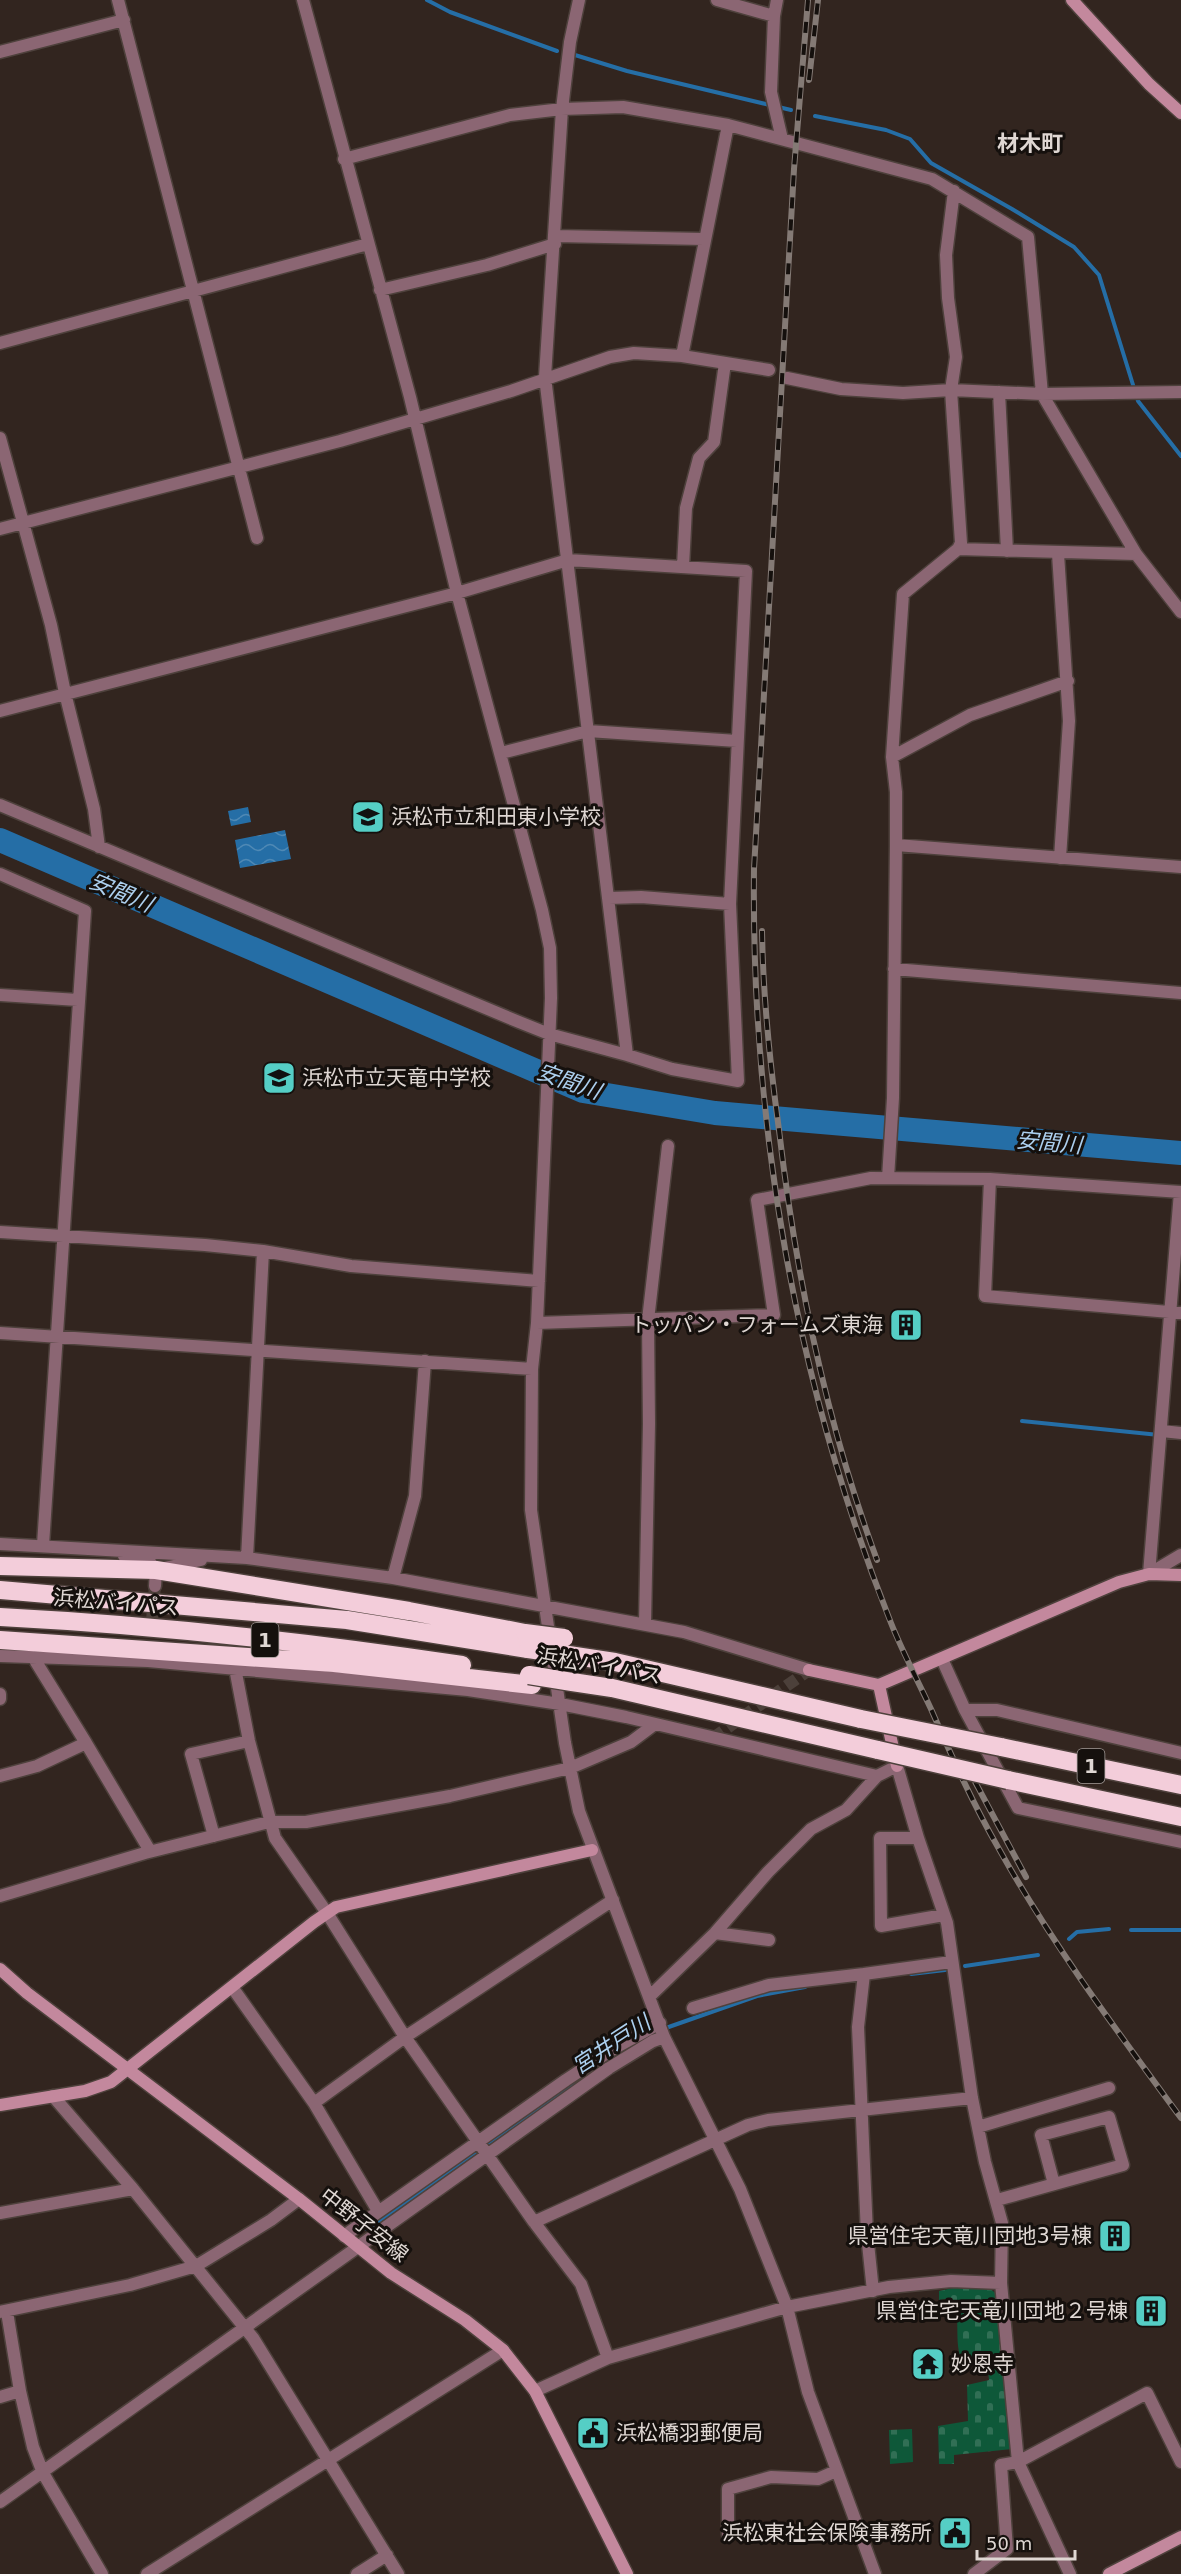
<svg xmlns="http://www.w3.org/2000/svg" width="1181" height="2574" viewBox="0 0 1181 2574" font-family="'DejaVu Sans','Noto Sans JP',sans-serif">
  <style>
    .cemetery { fill: url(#cemetery-stones) }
    .water { fill: url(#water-waves) }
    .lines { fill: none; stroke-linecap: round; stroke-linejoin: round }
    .stream { stroke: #256ea6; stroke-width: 4 }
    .river { stroke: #256ea6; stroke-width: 24 }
    .street-tunnel { stroke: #4c403a; stroke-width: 12; stroke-dasharray: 12 6; stroke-linecap: butt }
    .secondary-tunnel { stroke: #4c403a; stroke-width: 12; stroke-dasharray: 12 6; stroke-linecap: butt }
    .street-casing { stroke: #4e413c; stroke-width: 15 }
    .secondary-casing { stroke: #4e413c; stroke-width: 15 }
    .highway-casing { stroke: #4e413c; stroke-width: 21 }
    .street { stroke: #8b6673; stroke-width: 12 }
    .secondary { stroke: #c3889d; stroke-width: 12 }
    .highway { stroke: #f3cdda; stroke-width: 18 }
    .rail-casing { stroke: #847a75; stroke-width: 6 }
    .rail { stroke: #15100d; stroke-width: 4; stroke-dasharray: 11; stroke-linecap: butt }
    .highway-bridge-casing { stroke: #4e413c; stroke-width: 21; stroke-linecap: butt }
    .highway-bridge { stroke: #f3cdda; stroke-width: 18 }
    .labels { text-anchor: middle; stroke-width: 6; stroke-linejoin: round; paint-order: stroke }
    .shield { fill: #15100d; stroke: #a29b98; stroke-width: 1.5 }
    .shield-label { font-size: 20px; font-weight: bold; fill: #dfd7d3 }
    .poi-label { font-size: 21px; fill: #dfd7d3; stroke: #15100d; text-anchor: start }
    .street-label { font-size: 21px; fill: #dfd7d3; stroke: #15100d }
    .neighbourhood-label { font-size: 22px; font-weight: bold; fill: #dfd7d3; stroke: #15100d }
    .water-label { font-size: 22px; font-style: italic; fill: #accfee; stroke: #15100d }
  </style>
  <defs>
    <pattern id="cemetery-stones" width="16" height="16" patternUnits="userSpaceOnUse" patternTransform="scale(1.5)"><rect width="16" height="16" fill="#0e5839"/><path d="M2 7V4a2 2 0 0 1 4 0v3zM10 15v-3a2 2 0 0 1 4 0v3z" fill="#316f55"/></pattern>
    <pattern id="water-waves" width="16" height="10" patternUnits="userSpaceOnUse" patternTransform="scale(1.5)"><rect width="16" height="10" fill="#256ea6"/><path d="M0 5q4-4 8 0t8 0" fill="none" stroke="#4f89b5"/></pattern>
  </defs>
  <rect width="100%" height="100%" fill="#32251f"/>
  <path class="cemetery" d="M953,2288h36l9,7 14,154 -58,6v9h-15l-1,-38 30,-5 -1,-36 22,-5 -2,-21 -24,4c-11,-21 0,-47 -12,-65l-12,2v-9z
    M912,2429l1,33 -23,2 -1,-34z"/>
  <path class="water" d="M248,807l3,15 -20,4 -3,-15z
    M285,830l6,29 -51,9 -5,-28z"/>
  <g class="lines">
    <path class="stream" d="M427,0l23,12 107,39
      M575,55l52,16 164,39
      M815,116l71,14 24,9 21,24 81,46 62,38 25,28 39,126 43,55
      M1022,1421l137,14
      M1131,1930h50
      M1069,1939l8,-7 32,-3
      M965,1966l73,-11
      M911,1974l34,-4
      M663,2029l94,-33 48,-9
      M367,2229l248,-173 31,-18"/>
    <path class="river" d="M0,840l583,251 132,22 466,40"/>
    <path class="street-tunnel" d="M149,1655l6,-69"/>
    <path class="secondary-tunnel" d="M713,1738l96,-68"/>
    <defs>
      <path id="street" d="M118,0l139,538
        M303,0l107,397 47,196 85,317 8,38 1,50 -14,325 -5,46 -1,141 34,233 14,68 85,226 76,152 47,118 21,85 67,182
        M717,0l57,16 -3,76 11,47
        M774,16l3,-16
        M0,52l124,-32
        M344,159l166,-44 52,-6 61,-2 105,18 204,54 96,58 14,157 94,160 45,58
        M555,236l149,3
        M380,290l107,-25 68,-21
        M0,343l368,-99
        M682,356l46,-231
        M787,378l54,11 62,4 48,-3 91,4 139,-2
        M999,392l8,159
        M0,438l51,187 14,68 29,116 5,38
        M0,529l340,-88 171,-50 99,-34 24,-4 48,3 87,14
        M958,549l178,5
        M1058,554l11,167 -9,137
        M683,567l3,-59 13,-50 15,-16 11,-79
        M0,711l457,-118 111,-33 178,11 -16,333 8,177 -66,-12 -45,-14
        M501,753l87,-22 149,10
        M892,757l78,-42 98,-34
        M0,805l519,217 30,12 78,21 -82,-678 17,-268 8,-67 9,-42
        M896,845v-53l-4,-35 11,-163 55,-45 3,-6 -10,-153 5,-33 -8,-59 -2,-43 8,-64
        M0,874l85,37 -42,634
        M609,898l32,-1 89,7
        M894,969l287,24
        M0,995l78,5
        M888,1178l5,-80 3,-253 285,22
        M990,1179l-5,117 196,17
        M0,1232l205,13 58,6 88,15 188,15
        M537,1323l237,-8 -17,-115 114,-22 119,1 191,13
        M0,1333l532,36
        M1162,1431l19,2
        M0,1544l247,14 146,20 291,54 125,38
        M124,1556l25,5 7,9 -1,16
        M247,1558l16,-307
        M160,1569l41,-9
        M1149,1574l31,-382
        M1149,1574l32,-19
        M393,1578l22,-82 10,-135
        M645,1623l4,-199 -1,-104 20,-174
        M0,1656l148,5 320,29 92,14 66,13 251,59 20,-10 21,72 29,85 25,175 13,64 17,61 -1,60 17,179 52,112
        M942,1659l23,51 53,98 163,34
        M235,1668l14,73 26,97 52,75 78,124 129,185 47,62 27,74 -73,33
        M0,1694v5
        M965,1710h32l184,43
        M86,1743l64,108
        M0,1776l37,-10 49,-23 -53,-86
        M214,1836l-23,-82 58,-13
        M918,1838h-38l1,88 63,-11
        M0,1896l145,-43 124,-31h37l144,-26 120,-28 61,-26 24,-18
        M715,1933l54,7
        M232,1987l82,116 91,-66 208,-137
        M649,1997l66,-64 53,-61 43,-43 35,-19 31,-34
        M693,2008l76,-23 95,-11
        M53,2096l80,93 120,149 145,236
        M314,2103l64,108
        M978,2127l131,-39
        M997,2200l126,-35 -14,-48 -68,18 13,49
        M0,2213l133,-24
        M534,2222l214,-97 20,-5 204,-22
        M344,2236l222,-156 47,-31 47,-26
        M873,2291l-6,-57 -9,-207 6,-53 87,-12
        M0,2312l130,-27 66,-19 75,-46 28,-21
        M608,2358l179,-51 102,-20 62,-6 50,2
        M20,2391l13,56 10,26 59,101
        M0,2397l20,-6 -13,-79
        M0,2502l609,-434 44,-27 11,-4
        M728,2535v-46l43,-12 47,2 18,-8
        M147,2574l356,-224
        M357,2574l30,-19
        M974,2574l33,-25 -6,-84 17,-3 129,-69 34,69"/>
      <path id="secondary" d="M1072,0l77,84 32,29
        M809,1670l70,15 240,-103 30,-8 32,1
        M879,1685l18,81
        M0,1969l27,24 272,206 92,74 74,47 38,30 32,41 92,183
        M0,2105l85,-14 26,-9 203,-160 22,-15 256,-57
        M1109,2574l72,-37"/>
      <path id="highway" d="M0,1566l156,4 253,41 116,22
        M0,1590l347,30 181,29
        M0,1617c155,8 309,25 462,48
        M0,1640l334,23 198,22
        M562,1654l53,8 246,57
        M572,1682l40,6 266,62
        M1001,1747l180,38
        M1008,1780l173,37"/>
    </defs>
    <use href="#street" class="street-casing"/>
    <use href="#secondary" class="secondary-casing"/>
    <use href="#highway" class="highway-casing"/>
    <use href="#street" class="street"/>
    <use href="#secondary" class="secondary"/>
    <use href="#highway" class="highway"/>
    <defs>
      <path id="rail" d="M808,0l-14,169 -40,700c-3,258 42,515 137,754 12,30 27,58 40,86 21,48 42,95 68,140 53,95 118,182 182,269
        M809,80l9,-80
        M762,931c1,67 8,133 17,199 17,146 47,292 98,430
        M965,1763l61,114"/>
    </defs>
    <use href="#rail" class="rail-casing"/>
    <use href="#rail" class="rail"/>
    <defs>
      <path id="highway-bridge" d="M525,1633l39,5
        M528,1649l34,5
        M529,1675l43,7
        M861,1719l140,28
        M878,1750l130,30"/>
    </defs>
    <use href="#highway-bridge" class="highway-bridge-casing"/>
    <use href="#highway-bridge" class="highway-bridge"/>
  </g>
  <defs>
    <symbol id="school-square" viewBox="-11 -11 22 22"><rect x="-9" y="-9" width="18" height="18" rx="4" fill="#55cec5" stroke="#15100d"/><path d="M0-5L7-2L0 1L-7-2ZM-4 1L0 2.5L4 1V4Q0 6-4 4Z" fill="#111"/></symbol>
    <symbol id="building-square" viewBox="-11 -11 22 22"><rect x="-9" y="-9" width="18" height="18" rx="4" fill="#55cec5" stroke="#15100d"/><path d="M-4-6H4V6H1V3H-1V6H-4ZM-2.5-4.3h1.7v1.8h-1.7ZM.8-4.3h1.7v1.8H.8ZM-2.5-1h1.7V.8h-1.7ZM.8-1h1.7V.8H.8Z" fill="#111"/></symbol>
    <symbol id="temple-square" viewBox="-11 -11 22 22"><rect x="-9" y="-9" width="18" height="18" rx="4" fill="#55cec5" stroke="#15100d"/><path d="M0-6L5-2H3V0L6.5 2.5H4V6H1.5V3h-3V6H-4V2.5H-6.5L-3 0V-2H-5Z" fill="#111"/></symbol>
    <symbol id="civic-square" viewBox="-11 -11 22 22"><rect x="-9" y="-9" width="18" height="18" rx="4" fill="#55cec5" stroke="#15100d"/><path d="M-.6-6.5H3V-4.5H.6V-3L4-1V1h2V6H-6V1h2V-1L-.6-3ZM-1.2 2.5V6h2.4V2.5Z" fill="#111"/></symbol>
  </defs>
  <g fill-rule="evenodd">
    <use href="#school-square" x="349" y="798" width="38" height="38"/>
    <use href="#school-square" x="260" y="1059" width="38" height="38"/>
    <use href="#building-square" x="887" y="1306" width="38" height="38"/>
    <use href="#building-square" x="1096" y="2217" width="38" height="38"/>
    <use href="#building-square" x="1132" y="2292" width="38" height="38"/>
    <use href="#temple-square" x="909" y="2345" width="38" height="38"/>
    <use href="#civic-square" x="574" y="2414" width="38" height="38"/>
    <use href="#civic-square" x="936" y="2514" width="38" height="38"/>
  </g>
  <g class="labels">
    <g class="shield">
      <rect x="251.5" y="1623" width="27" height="34" rx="4.5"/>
      <rect x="1077.5" y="1749" width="27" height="34" rx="4.5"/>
    </g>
    <g class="shield-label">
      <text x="265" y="1647">1</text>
      <text x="1091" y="1773">1</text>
    </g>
    <g class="poi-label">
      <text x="391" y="824">浜松市立和田東小学校</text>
      <text x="302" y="1085">浜松市立天竜中学校</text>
      <text x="883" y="1332" text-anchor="end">トッパン・フォームズ東海</text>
      <text x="1092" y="2243" text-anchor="end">県営住宅天竜川団地3号棟</text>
      <text x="1128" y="2318" text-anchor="end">県営住宅天竜川団地２号棟</text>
      <text x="951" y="2371">妙恩寺</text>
      <text x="616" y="2440">浜松橋羽郵便局</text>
      <text x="932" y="2540" text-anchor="end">浜松東社会保険事務所</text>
    </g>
    <g class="street-label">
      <text transform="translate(116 1603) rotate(5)" y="7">浜松バイパス</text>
      <text transform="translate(599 1666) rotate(10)" y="7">浜松バイパス</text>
      <text transform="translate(364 2225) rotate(38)" y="7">中野子安線</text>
    </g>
    <g class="neighbourhood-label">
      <text x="1030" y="151">材木町</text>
    </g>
    <g class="water-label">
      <text transform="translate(121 892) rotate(23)" y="8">安間川</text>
      <text transform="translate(569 1081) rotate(19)" y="8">安間川</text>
      <text transform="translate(1049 1142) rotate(5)" y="8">安間川</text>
      <text transform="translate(611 2044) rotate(-33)" y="8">宮井戸川</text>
    </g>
  </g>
  <path d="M977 2550v9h98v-9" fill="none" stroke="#dfd7d3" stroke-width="3"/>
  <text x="986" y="2550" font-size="18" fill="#dfd7d3" stroke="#15100d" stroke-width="4.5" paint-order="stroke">50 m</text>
</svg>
